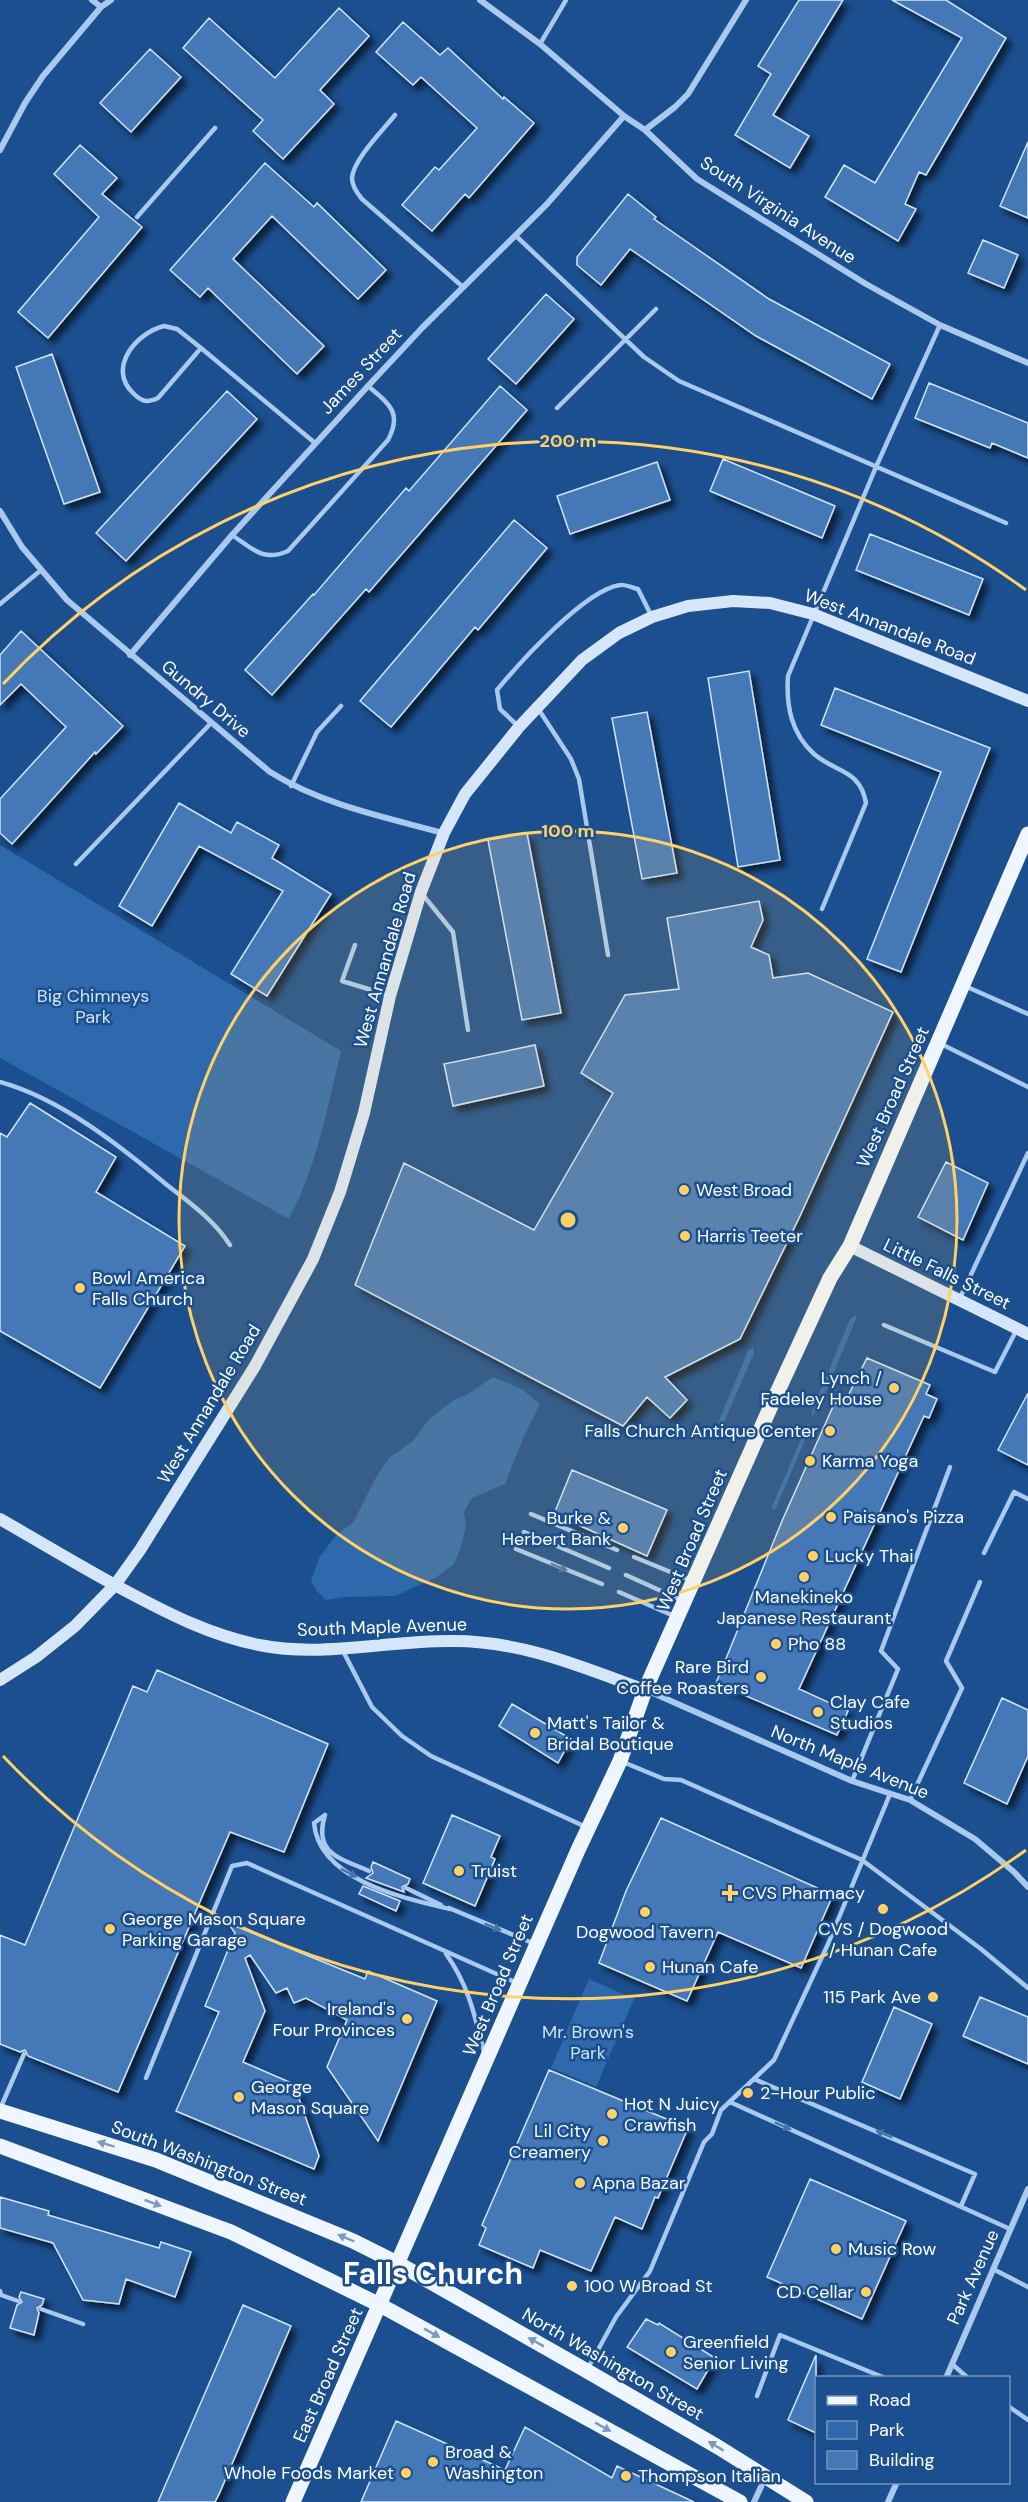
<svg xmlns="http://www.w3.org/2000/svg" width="1028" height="2502" viewBox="0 0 1028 2502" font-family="'DM Sans',sans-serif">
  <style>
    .green { fill: #2e69ad }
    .building { fill: #4478b7; stroke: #cfe3fa; stroke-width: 1.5; filter: url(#shadow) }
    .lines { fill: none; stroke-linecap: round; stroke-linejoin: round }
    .lane { stroke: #a9c9ee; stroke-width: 4.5 }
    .street { stroke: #a9c9ee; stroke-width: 6 }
    .secondary { stroke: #d6e6fa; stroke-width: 12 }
    .primary { stroke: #f0f6ff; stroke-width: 15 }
    .oneway { fill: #4674ac }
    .oneway2 { fill: #7b9ac1 }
    .ring { fill: none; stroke: #ffd166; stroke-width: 3 }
    .poi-dot { fill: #ffd166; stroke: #1b4f8f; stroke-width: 2 }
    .labels { text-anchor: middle; stroke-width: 5; stroke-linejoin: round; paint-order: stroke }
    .street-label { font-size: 18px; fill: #fff; stroke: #1b4f8f }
    .park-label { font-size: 18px; fill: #cfe3fa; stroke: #1b4f8f }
    .poi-label { font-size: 18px; fill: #fff; stroke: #1b4f8f; text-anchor: start }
    .town-label { font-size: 30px; font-weight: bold; fill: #fff; stroke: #1b4f8f }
    .centre { fill: #ffd166; stroke: #1b4f8f; stroke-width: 3 }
    .ring-label { font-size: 18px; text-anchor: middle; font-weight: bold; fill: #ffd166; stroke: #1b4f8f; stroke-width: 5; stroke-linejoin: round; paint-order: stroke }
  </style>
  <defs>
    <filter id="shadow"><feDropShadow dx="5.5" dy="5.5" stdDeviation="3" flood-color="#0009"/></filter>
  </defs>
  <rect width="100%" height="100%" fill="#1b4f8f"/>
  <path class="green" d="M0,845l341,206c-14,59 -24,114 -52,168l-289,-161z
    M856,1315v4l-38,91 -6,6v-5l38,-92z
    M753,1347l1,6 -31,72 -5,4 -1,-4 31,-74z
    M493,1377l29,12 18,15 -16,32 -19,48 -33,14 -8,14 2,14 -6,24 -6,14 -19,14 -40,18 -51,1 -18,3 -9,-9 -6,-10 8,-23 18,-24 16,-11 22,-44 14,-21 24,-17 16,-22 25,-19 14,-6z
    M808,1423l2,5 -34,80 -3,2 -1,-4z
    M589,1979l45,20 -38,88 -45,-19z"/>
  <path class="building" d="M799,0h44l-70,115 36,21 -19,32 -55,-33 36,-61 -13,-8z
    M892,0h54l60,38 -80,137 -7,-3 -14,32 11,5 -18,32 -73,-44 19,-32 31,18 87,-145z
    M339,8l30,28 -49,54 14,14 -51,55 -30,-28 10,-11 -80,-72 26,-30 66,60z
    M403,22l37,33 8,-7 55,51 1,-2 30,26 -65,75 -4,-4 -33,37 -30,-26 33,-38 4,3 38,-42 -56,-51 -8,8 -37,-33z
    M150,49l31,28 -50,55 -31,-29z
    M1028,142v76l-28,-12z
    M80,145l37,33 -15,16 40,33 -94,111 -30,-26 81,-95 -45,-43z
    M265,163l49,44 3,-4 69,67 -28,29 -86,-83 -39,43 91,87 -27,28 -89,-86 -8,9 -30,-27z
    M628,194l28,23 -2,2 115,80 121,65 -18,35 -116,-63 -126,-87 -29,36 -24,-20v-8z
    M983,240l35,15 -14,33 -36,-15z
    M546,294l28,25 -58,65 -28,-25z
    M52,354l48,138 -36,12 -48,-137z
    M929,383l99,40v35l-36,-15 -2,5 -75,-30z
    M500,386l27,24 -158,182 -3,-3 -94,106 -27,-25 68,-76 1,1 92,-107 3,3z
    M227,391l30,28 -131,142 -30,-28z
    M723,459l112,47 -13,32 -112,-47z
    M657,462l13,38 -100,34 -13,-38z
    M514,520l33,28 -69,82 -3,-3 -84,100 -31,-26z
    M870,534l113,45 -14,36 -113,-45z
    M21,631l102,95 -27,28 -1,-2 -83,92 -12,-11v-34l66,-72 -45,-43 -21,21v-50z
    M749,671l31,189 -42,7 -30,-189z
    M835,688l155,60 -89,224 -34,-13 74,-187 -120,-47z
    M647,712l30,161 -35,6 -30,-161z
    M179,803l52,30 6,-11 42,23 -7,13 59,36 -64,102 -36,-22 52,-83 -84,-45 -47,80 -33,-20z
    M527,833l34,180 -39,7 -34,-180z
    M759,901l4,19 -12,27 18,8 4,23 35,-5 85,39 -93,204 -60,123 -75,38 22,23 -17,18 -23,-21 -24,29 -268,-141 49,-122 130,67 79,-137 -32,-20 44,-78 54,-6 -12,-71z
    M535,1045l9,41 -91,20 -9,-42z
    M30,1103l86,54 -20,35 89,54 -85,142 -100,-57v-198l7,4z
    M946,1162l42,21 -25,57 -45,-23z
    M867,1358l63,27 -4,9 11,5 -8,19 -5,-2 -125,273 49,22 -11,24 -121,-52 66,-162 53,-119 8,4z
    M1028,1393v72l-30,-15z
    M572,1470l95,40 -20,46 -93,-42z
    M157,1670l171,74 -44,108 -54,-20 -112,260 -90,-36 -3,-6 -5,2 -20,-8v-109l25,10 108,-259 14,6z
    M1002,1698l26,12v46l-21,48 -43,-21z
    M512,1704l59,35 -13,24 -59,-37z
    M452,1815l48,21 -9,21 4,2 -20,47 -52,-23z
    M661,1818l172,77 -32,73 -83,-36 -31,69 -88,-38 27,-72z
    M373,1862l37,17 -2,5 -6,3 2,5 -38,-14 7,-5 -2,-6z
    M363,1886l37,15 -4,10 -37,-17z
    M228,1923l137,56 3,-8 69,30 -59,140 -51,-74 20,-47 -41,-22 -12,5 -7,-15 -11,5 -26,-38 -5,3 20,53 -22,51 51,22 25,72 -5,13 -138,-58 43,-99 -14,-6 30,-73z
    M980,1997l48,20v47l-65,-28z
    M894,2007l38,17 -32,75 -38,-17z
    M549,2070l139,58 -30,70 -3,-1 -13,32 -27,-12 -24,54 -51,-21 -7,18 -54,-23 7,-17 -4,-3z
    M810,2179l96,42 -44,98 -95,-42z
    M0,2197l49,14 -1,4 111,33 2,-6 30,10 -16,45 -49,-18 -7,25 -36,-4 -30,-57 -53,-15z
    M21,2292l23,7 -2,6 -5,3 2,5 -5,22 -24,-7 7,-23 5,-3 -3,-5z
    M243,2305l48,21 -71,166 -5,10h-57z
    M646,2319l12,6 1,-2 56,35 -18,31 -70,-42z
    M816,2355v78l-28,-13z
    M396,2421l109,49 20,-43 87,51 5,-12 77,36h-333z"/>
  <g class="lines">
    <path class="lane" d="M540,44l26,-44
      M395,115c-12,15 -42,45 -43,63 0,8 5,15 10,21l101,88
      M137,217l78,-89
      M515,235l129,122 35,24 327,142
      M164,326l13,3 24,19 -43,50c-11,5 -16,4 -25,-5 -26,-25 3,-60 31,-67z
      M201,348l114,95
      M557,408l99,-99
      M232,535c21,14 31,27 56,16l100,-111c15,-28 0,-37 -20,-54
      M0,604l40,-33
      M539,710l32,49 8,20 29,176
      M519,727l-19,-18 -3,-19c23,-28 88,-100 123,-105 5,-1 13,3 18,4l14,28
      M291,786l26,-54 24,-26
      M76,864l135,-141
      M423,895l30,37 15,98
      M822,909l44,-106c-6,-34 -30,-30 -52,-49 -23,-21 -28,-48 -26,-78l88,-209 64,-142
      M355,945l-13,36 46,14
      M965,986l63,28
      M939,1043l89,44
      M0,1082c61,17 119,63 167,103 24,19 46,34 63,60
      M960,1298l68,-145
      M884,1325l111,47 22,-43
      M531,1514l86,36
      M524,1532l85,36
      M516,1549l86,35
      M984,1553l30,-61 14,7
      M634,1557l56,23
      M626,1575l55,25
      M619,1592l55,24
      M343,1651l29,56 30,29 29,20 155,71
      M623,1762l41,17 17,1 181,80 119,89 47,39
      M852,1781l46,-112 -17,-18 69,-184
      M910,1800l52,-112 -16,-27 34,-79
      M325,1815l-11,8c5,57 89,75 136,86
      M325,1815c-12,39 15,43 44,56
      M406,1888l35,17
      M449,1908l86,36
      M446,1954c22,30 29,62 38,98
      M146,2078l86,-212 15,-3 270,120
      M754,2079l221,95 -14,32
      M730,2102l280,127
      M0,2109l24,-55
      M993,2269l35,18
      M0,2291l1,4 17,6
      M41,2309l42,15
      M952,2364l16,14
      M588,2368l28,-51 34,-46 54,-129 8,-8 9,-24 53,-50 54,-116 62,-150
      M757,2396l23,-61 105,43
      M1008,2406l20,14"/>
    <path class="street" d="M92,0l9,7
      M480,0l60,44 84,72 21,14 52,49 169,105 74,41 88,38
      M645,130l30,-23 13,-13 58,-94
      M0,150l25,-47 18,-27 58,-69 10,-7
      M0,511l22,36 45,53 203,172c53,33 114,45 173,61
      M130,655l102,-120 136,-149 54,-58 125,-124 77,-88
      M646,1690l206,91 58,19 65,39 39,33 14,15
      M946,2378l82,-189
      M754,2502l11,-24
      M888,2502l9,-20"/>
    <path class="secondary" d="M850,1246l178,88
      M0,1519c42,24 83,49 126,72 43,23 84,44 133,54 65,13 130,-5 195,-4 68,0 128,26 191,49
      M0,1680l36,-23 39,-31 40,-41 25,-35 115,-184 58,-107 27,-67 24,-79 26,-117 31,-104 23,-59 21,-39 54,-67 63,-67 37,-27 33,-16 36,-11 45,-5 37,2 43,11 215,87"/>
    <path class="primary" d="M0,2111l156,49 197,81 46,23 188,107 131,76 88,55
      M0,2146l231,86 149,73 360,197
      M293,2502l285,-652 42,-89 25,-71 125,-282 60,-130 20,-32 178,-412"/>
  </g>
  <defs><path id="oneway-solid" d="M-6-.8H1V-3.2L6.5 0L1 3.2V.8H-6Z" transform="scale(1.5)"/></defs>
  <g class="oneway">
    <use href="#oneway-solid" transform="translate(559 1567) rotate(23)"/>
    <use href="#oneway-solid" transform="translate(349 1873) rotate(27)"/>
    <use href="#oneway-solid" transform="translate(493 1927) rotate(22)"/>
    <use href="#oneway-solid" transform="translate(783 2126) rotate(24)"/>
    <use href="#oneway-solid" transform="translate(884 2134) rotate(-157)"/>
  </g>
  <g class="oneway2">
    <use href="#oneway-solid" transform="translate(106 2144) rotate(-163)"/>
    <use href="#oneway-solid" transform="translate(153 2203) rotate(21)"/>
    <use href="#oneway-solid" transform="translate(346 2238) rotate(-157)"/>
    <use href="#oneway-solid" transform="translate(432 2333) rotate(29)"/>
    <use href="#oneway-solid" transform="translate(536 2342) rotate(-151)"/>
    <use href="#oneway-solid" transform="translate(603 2427) rotate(29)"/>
    <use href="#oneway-solid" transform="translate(716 2446) rotate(-149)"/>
  </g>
  <circle cx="568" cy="1220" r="389" fill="#ffd166" fill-opacity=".12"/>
  <g class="ring">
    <circle cx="568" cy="1220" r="389"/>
    <path d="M1026 1850A779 779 0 0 1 3 1756M3 684A779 779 0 0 1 1026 590"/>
  </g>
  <g class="poi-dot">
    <circle cx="684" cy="1190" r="6"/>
    <circle cx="685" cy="1236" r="6"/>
    <circle cx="80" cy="1288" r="6"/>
    <circle cx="894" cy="1388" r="6"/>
    <circle cx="830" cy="1431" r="6"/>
    <circle cx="810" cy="1461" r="6"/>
    <circle cx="831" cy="1517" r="6"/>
    <circle cx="623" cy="1528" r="6"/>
    <circle cx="813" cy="1556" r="6"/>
    <circle cx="804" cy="1577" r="6"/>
    <circle cx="776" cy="1644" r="6"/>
    <circle cx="761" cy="1677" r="6"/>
    <circle cx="818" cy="1712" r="6"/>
    <circle cx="535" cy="1733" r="6"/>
    <circle cx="459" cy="1871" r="6"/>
    <path d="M727 1884h6v6h6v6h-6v6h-6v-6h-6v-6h6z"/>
    <circle cx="883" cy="1909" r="6"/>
    <circle cx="645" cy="1912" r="6"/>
    <circle cx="110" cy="1929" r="6"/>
    <circle cx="650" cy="1967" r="6"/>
    <circle cx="933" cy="1997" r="6"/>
    <circle cx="407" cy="2019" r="6"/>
    <circle cx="748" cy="2093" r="6"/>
    <circle cx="239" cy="2097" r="6"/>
    <circle cx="612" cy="2114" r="6"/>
    <circle cx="603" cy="2141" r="6"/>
    <circle cx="580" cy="2183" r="6"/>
    <circle cx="836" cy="2249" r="6"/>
    <circle cx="572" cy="2286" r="6"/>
    <circle cx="866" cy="2292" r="6"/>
    <circle cx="671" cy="2352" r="6"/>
    <circle cx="433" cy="2462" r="6"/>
    <circle cx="406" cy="2473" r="6"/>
    <circle cx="626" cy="2476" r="6"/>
  </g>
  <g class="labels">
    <g class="street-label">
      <text transform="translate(778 210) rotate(33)" y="6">South Virginia Avenue</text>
      <text transform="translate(361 371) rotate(-47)" y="6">James Street</text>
      <text transform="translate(890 627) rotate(21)" y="6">West Annandale Road</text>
      <text transform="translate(206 699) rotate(40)" y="6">Gundry Drive</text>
      <text transform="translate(385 960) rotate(-74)" y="6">West Annandale Road</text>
      <text transform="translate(893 1097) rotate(-66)" y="6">West Broad Street</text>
      <text transform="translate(947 1274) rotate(26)" y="6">Little Falls Street</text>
      <text transform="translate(209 1404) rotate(-59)" y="6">West Annandale Road</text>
      <text transform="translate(692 1540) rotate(-67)" y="6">West Broad Street</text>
      <text transform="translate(382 1627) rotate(-2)" y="6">South Maple Avenue</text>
      <text transform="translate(850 1762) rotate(22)" y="6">North Maple Avenue</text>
      <text transform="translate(498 1985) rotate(-67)" y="6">West Broad Street</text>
      <text transform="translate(209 2163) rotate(21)" y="6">South Washington Street</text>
      <text transform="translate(973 2277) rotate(-66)" y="6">Park Avenue</text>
      <text transform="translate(613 2364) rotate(30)" y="6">North Washington Street</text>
      <text transform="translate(328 2375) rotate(-66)" y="6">East Broad Street</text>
    </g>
    <g class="park-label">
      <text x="93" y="1002">Big Chimneys<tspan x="93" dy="21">Park</tspan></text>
      <text x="588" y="2038">Mr. Brown's<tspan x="588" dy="21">Park</tspan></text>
    </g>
    <g class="poi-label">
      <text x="696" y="1196">West Broad</text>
      <text x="697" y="1242">Harris Teeter</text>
      <text x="92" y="1284">Bowl America<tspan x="92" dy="21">Falls Church</tspan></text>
      <text x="882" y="1384" text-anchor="end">Lynch /<tspan x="882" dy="21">Fadeley House</tspan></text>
      <text x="818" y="1437" text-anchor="end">Falls Church Antique Center</text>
      <text x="822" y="1467">Karma Yoga</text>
      <text x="843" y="1523">Paisano's Pizza</text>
      <text x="611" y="1524" text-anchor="end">Burke &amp;<tspan x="611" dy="21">Herbert Bank</tspan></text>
      <text x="825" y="1562">Lucky Thai</text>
      <text x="804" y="1603" text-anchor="middle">Manekineko<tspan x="804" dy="21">Japanese Restaurant</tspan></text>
      <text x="788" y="1650">Pho 88</text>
      <text x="749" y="1673" text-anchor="end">Rare Bird<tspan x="749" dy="21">Coffee Roasters</tspan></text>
      <text x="830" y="1708">Clay Cafe<tspan x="830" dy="21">Studios</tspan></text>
      <text x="547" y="1729">Matt's Tailor &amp;<tspan x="547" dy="21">Bridal Boutique</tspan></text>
      <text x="471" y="1877">Truist</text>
      <text x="742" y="1899">CVS Pharmacy</text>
      <text x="122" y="1925">George Mason Square<tspan x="122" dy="21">Parking Garage</tspan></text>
      <text x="883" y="1935" text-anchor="middle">CVS / Dogwood<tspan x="883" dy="21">/ Hunan Cafe</tspan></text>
      <text x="645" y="1938" text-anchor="middle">Dogwood Tavern</text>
      <text x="662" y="1973">Hunan Cafe</text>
      <text x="921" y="2003" text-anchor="end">115 Park Ave</text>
      <text x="395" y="2015" text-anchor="end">Ireland's<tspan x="395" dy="21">Four Provinces</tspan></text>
      <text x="251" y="2093">George<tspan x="251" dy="21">Mason Square</tspan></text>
      <text x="760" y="2099">2-Hour Public</text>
      <text x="624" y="2110">Hot N Juicy<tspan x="624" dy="21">Crawfish</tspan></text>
      <text x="591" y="2137" text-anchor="end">Lil City<tspan x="591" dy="21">Creamery</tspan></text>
      <text x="592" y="2189">Apna Bazar</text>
      <text x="848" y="2255">Music Row</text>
      <text x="584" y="2292">100 W Broad St</text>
      <text x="854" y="2298" text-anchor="end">CD Cellar</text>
      <text x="683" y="2348">Greenfield<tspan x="683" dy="21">Senior Living</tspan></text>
      <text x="445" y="2458">Broad &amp;<tspan x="445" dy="21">Washington</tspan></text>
      <text x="394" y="2479" text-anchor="end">Whole Foods Market</text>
      <text x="638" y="2482">Thompson Italian</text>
    </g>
    <g class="town-label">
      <text x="433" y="2284">Falls Church</text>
    </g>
  </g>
  <circle cx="568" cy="1220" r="9" class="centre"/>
  <g class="ring-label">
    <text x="568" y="447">200 m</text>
    <text x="568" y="837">100 m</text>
  </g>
  <rect x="815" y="2376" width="195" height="108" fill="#1b4f8f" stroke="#7695bc" stroke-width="1.5"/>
  <rect x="827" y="2396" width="30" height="9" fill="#f0f6ff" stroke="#7695bc" stroke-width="1.5"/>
  <text x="869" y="2406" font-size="18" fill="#ffffff">Road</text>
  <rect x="827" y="2421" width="30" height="18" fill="#2e69ad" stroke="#7695bc" stroke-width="1.5"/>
  <text x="869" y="2436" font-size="18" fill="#ffffff">Park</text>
  <rect x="827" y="2451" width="30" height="18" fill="#4478b7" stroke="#7695bc" stroke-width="1.5"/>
  <text x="869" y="2466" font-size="18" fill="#ffffff">Building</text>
</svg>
